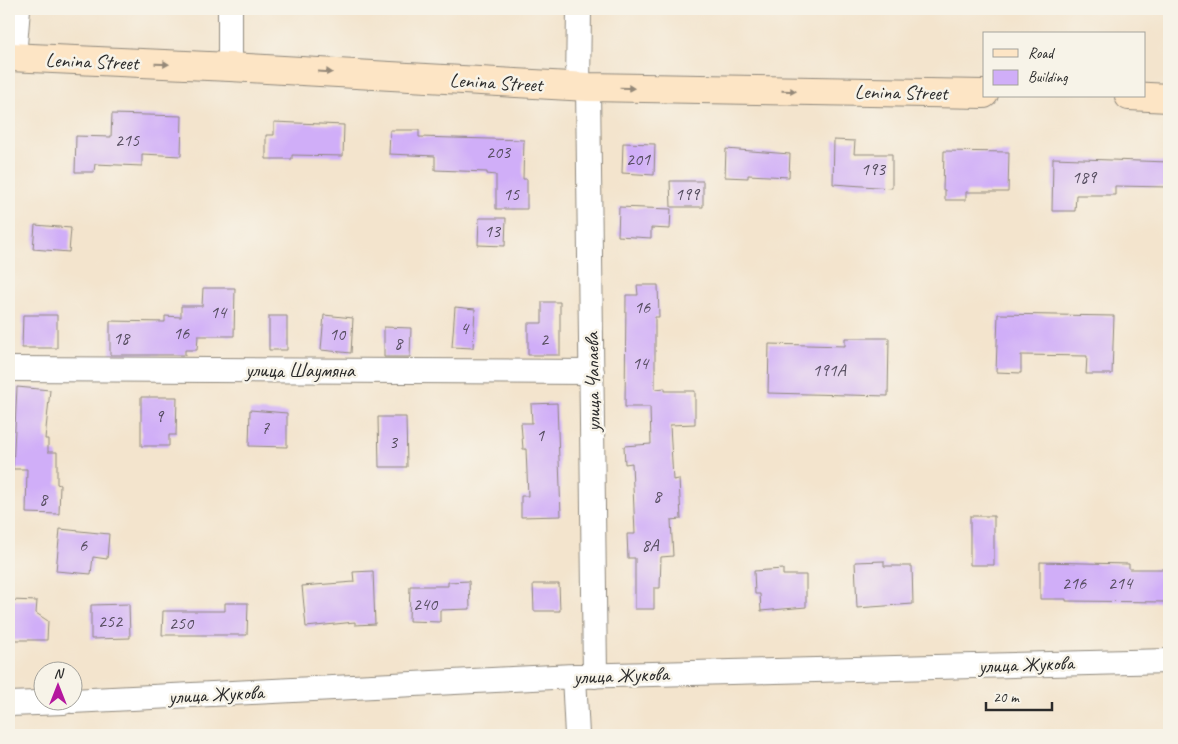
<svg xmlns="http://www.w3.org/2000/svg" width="1178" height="744" viewBox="0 0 1178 744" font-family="Caveat,sans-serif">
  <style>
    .building { fill: #d0aef8 }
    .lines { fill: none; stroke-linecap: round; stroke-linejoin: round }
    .minor-casing { stroke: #8f887c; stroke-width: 26 }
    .secondary-casing { stroke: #8f887c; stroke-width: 30 }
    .minor { stroke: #fff; stroke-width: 24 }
    .secondary { stroke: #fde5c5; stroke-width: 28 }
    .oneway { fill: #948878 }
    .labels { text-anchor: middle; stroke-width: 5; stroke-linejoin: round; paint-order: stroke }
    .number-label { font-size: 18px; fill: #544c5e }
    .street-label { font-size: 20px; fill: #2b2b2b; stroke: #f7f3e8 }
  </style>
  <rect width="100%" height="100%" fill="#f7f3e8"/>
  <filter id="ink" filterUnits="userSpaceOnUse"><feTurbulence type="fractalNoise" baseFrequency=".02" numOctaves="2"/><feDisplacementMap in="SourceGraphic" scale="10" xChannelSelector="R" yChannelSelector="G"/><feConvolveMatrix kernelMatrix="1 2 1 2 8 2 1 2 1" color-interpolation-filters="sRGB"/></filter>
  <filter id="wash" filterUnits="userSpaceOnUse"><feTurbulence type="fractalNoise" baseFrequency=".0096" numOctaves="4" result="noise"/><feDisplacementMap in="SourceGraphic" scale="20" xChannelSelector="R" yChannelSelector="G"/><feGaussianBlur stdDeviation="1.12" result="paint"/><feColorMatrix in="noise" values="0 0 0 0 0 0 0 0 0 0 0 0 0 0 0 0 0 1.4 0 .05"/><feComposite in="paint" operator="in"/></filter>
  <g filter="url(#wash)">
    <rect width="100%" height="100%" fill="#f3e4cd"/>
    <g id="blocks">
      <path class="building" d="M112,114l70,2 -1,40 -39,-2v12l-47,-2 -1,8h-19l1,-36 35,1z
        M274,122l70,3 -1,31 -51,-1v4h-26v-24h8z
        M390,130h29v7l105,3 -1,39h4v30h-31v-34l-9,-1v-2l-52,-2v-14l-46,-2z
        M834,140l21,1 -1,13h38v34l-59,-4z
        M623,143l32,1 -1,31 -32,-2z
        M726,149l64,5 -1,23 -41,-2v3l-23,-1z
        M944,151l65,1 -1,40h-42v8h-21v-10h-2z
        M1053,158l116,4v25l-54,-1v9h-39l-1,16h-23z
        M670,181h33v26h-32z
        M619,207l52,2 -1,20 -19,-1v10l-33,-2z
        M479,218h27l-1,28 -27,-1z
        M35,225l36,3 -2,24 -36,-3z
        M637,285h21l1,32h-4v72l10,-1v3h30v33l-25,1 3,55 6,-1 2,40 -10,1 2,36 -12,1 -1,31h-6v21h-19v-51h-7l-1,-24h8l-3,-71 -7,1 -1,-18 27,-2 -1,-37h-25l1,-112h12z
        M203,288h32l-1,48h-36l-1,14h-12v5h-75v-34l55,1v-6l16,1v-11h21z
        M542,302h18v53h-32v-32h14z
        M455,307l20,2 -2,39 -21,-1z
        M998,314l116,2 -2,58h-26l1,-18 -66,-1v18l-25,-1z
        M23,315h34v33h-35z
        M324,315l29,3 -2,35 -30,-3z
        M269,316h18v34h-18z
        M384,327l27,1 -1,29h-26z
        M845,338h44l-1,58 -120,-3 1,-49 76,2z
        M17,387l33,3 -5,49h3v13h9v32l3,1 -1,29 -33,-1 1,-44h-14z
        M141,397h36l-1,38h-7v11h-28z
        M557,403l4,113 -40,1v-21h7l-2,-47h-3l-2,-26h11l-1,-19z
        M250,410l37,3v34l-38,-1z
        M378,417h28l1,50h-28z
        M970,516h24v49h-24z
        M60,529l49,5 -2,25 -14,-2 -2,17 -35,-3z
        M884,561v5h28l1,38 -56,4 -2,-46z
        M1040,562l89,2v5h40v33l-103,-1v-2h-26z
        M783,569v6h23v32l-45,4 -1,-17h-5l-1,-23z
        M373,571l2,53 -20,1v-3l-49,5 -4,-41 52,-4 -1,-10z
        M469,581l1,28 -30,1v12l-31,-1 1,-35h38v-4z
        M533,584h26l1,27h-26z
        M11,600l26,1 -1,12 12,8 -1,19h-37z
        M225,603h23l-1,32h-85l1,-24h62z
        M129,604l1,34 -39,1v-34z"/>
    </g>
  </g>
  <g filter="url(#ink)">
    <use href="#blocks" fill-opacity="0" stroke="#8f887c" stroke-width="1"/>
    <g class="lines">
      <defs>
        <path id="minor" d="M230,9v58
          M14,57l4,-48
          M578,87l1,-78
          M588,87l7,589
          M9,369l583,3
          M574,676l3,59
          M72,701l502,-25 595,-15
          M9,704l55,-2"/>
        <path id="secondary" d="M9,57l221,10 358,20 396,7
          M1129,96l40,2"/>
      </defs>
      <use href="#minor" class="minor-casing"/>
      <use href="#secondary" class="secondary-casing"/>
      <use href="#minor" class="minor"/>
      <use href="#secondary" class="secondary"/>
    </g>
    <defs><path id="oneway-solid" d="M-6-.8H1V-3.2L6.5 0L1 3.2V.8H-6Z" transform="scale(1.25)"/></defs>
    <g class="oneway">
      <use href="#oneway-solid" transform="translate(162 64) rotate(2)"/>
      <use href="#oneway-solid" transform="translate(325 72) rotate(3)"/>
      <use href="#oneway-solid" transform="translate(627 88) rotate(1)"/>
      <use href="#oneway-solid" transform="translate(789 91) rotate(1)"/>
    </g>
  </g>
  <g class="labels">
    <g class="number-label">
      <text x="127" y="146">215</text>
      <text x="498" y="158">203</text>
      <text x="638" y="165">201</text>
      <text x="873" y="175">193</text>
      <text x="1084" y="183">189</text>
      <text x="511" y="200">15</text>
      <text x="687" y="200">199</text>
      <text x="492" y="237">13</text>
      <text x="642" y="313">16</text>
      <text x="218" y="318">14</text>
      <text x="464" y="334">4</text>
      <text x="181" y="339">16</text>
      <text x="337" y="340">10</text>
      <text x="121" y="344">18</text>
      <text x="544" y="345">2</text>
      <text x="398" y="349">8</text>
      <text x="640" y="369">14</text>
      <text x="829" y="376">191А</text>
      <text x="159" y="422">9</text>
      <text x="265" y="434">7</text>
      <text x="540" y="441">1</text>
      <text x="393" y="448">3</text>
      <text x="657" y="502">8</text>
      <text x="43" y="505">8</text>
      <text x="83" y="551">6</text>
      <text x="650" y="551">8А</text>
      <text x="1074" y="589">216</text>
      <text x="1120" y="589">214</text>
      <text x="425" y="610">240</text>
      <text x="110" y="627">252</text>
      <text x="181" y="629">250</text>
    </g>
    <g class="street-label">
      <text transform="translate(92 61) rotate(2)" y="7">Lenina Street</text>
      <text transform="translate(496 82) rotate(3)" y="7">Lenina Street</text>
      <text transform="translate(901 92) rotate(1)" y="7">Lenina Street</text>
      <text x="300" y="377">улица Шаумяна</text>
      <text transform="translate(592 382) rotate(-91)" y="7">улица Чапаева</text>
      <text transform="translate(1026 664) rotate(-2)" y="7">улица Жукова</text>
      <text transform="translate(621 675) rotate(-2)" y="7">улица Жукова</text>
      <text transform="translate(216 694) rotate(-3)" y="7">улица Жукова</text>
    </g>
  </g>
  <rect width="1178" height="744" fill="none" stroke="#f7f3e8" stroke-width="30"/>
  <rect x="983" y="32" width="162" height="65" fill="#f7f3e8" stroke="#a5a39c"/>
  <rect x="993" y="49" width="25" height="8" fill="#fde5c5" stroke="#a5a39c"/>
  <text x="1028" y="58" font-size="15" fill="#2b2b2b">Road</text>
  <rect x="993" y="70" width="25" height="15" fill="#d0aef8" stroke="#a5a39c"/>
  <text x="1028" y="82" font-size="15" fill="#2b2b2b">Building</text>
  <g transform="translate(58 686)"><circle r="24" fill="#f7f3e8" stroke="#a5a39c"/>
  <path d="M0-4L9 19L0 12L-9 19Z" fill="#b5179e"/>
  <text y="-8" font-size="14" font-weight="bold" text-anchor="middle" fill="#2b2b2b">N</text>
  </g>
  <path d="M986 702v8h66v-8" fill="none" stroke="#2b2b2b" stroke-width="2.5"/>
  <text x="993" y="702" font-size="15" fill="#2b2b2b" stroke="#f7f3e8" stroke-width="4" paint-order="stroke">20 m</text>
</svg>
